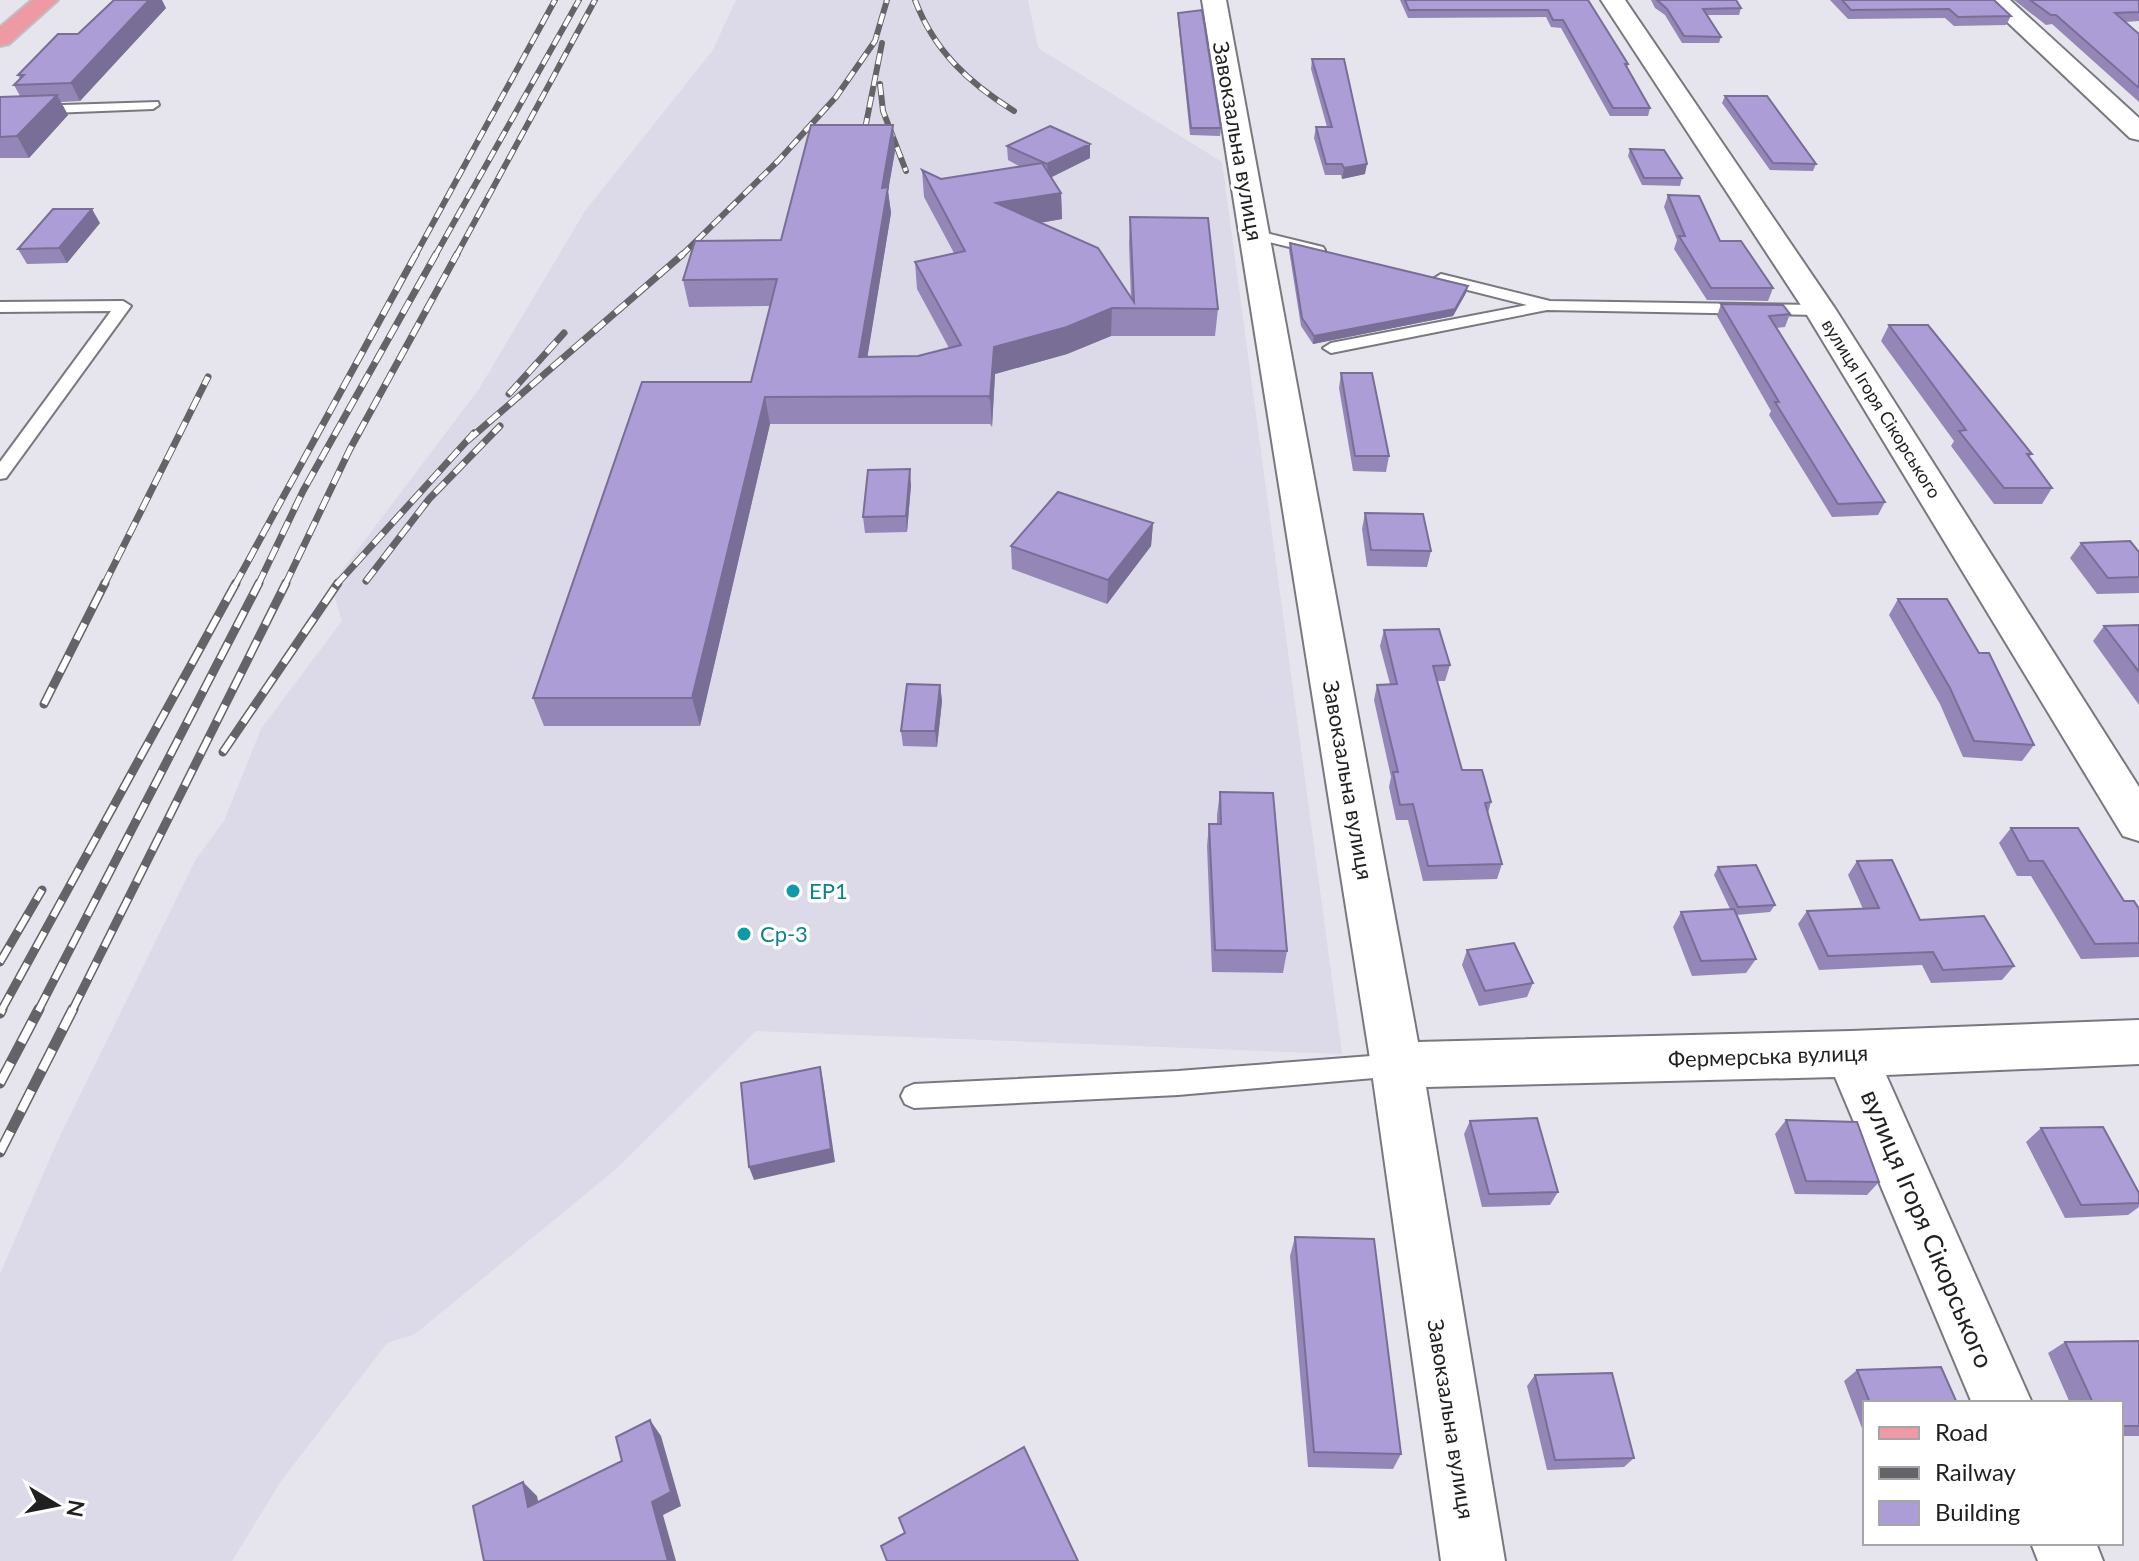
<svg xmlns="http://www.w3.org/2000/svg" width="2139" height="1561" viewBox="0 0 2139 1561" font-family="Lato,sans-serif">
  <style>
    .built { fill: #dcd9e8 }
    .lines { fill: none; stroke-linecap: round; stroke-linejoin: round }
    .service-casing { stroke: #7a787f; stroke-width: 4 }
    .minor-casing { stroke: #7a787f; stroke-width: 4 }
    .primary-casing { stroke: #c1c0c1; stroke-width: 4 }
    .service { fill: #fff; fill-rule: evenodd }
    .minor { fill: #fff; fill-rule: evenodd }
    .primary { fill: #ed9aa4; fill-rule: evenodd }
    .rail-far3-casing { stroke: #646368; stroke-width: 6 }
    .rail-far2-casing { stroke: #646368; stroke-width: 7 }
    .rail-far1-casing { stroke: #646368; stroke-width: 9 }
    .rail-casing { stroke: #646368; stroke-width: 11 }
    .rail-far3 { stroke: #fff; stroke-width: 4; stroke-dasharray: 11; stroke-linecap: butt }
    .rail-far2 { stroke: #fff; stroke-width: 5; stroke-dasharray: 14; stroke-linecap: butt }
    .rail-far1 { stroke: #fff; stroke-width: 6; stroke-dasharray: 18; stroke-linecap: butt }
    .rail { stroke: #fff; stroke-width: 8; stroke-dasharray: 23; stroke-linecap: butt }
    .wall { fill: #9487b8 }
    .shaded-wall { fill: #786e96 }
    .building { fill: #ac9dd6; stroke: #786e96; stroke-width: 2 }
    .culture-dot { fill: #0f9aa8; stroke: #fff; stroke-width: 3 }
    .labels { text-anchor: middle; stroke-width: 7; stroke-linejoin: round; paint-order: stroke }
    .far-street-label { font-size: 18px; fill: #201f22; stroke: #fff }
    .street-label { font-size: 22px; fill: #201f22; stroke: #fff }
    .culture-label { font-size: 22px; fill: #0d838f; stroke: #fff; text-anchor: start }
    .near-street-label { font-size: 26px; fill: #201f22; stroke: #fff }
  </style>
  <rect width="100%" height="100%" fill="#e6e4ec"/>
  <path class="built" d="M736,0h292l10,48 184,114 120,892 -586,-23 -140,138 -201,165 -28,9 -106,138 -49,80h-232v-287l58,-134 138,-281 28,-38 37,-92 81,-108 -11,-36 148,-196 106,-178 128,-161z"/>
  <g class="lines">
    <defs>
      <path id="service" d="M158,102l1,3 -6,4 -153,6v-8z
        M1254,230l69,17 2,3 -7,4 -69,-17v-6z
        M1441,274l109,27 270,4 8,5 -8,5 -273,-5 -216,43 -8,-5 8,-5 196,-38 -91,-23 -3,-3z
        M123,301l8,5 -125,172 -6,1v-17l111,-151 -111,1v-10z
        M1397,1054l9,3 4,8 -4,8 -9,3 -219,19 -264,13 -9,-4 -4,-8 4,-8 9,-4 264,-13z"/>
      <path id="minor" d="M1202,0h24l192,1042 433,-11 288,-11v44l-253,11 146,328h-60l-137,-326 -409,10 79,474h-64l-70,-496z
        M1601,0h24l211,310 303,477v54l-16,-5 -319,-526z
        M1984,0h26l129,118v22l-9,-2z
        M2031,1543h65l7,18h-65z"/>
      <path id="primary" d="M32,0h26l-49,44 -9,2v-19z"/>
    </defs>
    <use href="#service" class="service-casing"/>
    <use href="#minor" class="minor-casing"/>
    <use href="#primary" class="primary-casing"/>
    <use href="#service" class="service"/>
    <use href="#minor" class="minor"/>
    <use href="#primary" class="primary"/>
    <defs>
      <path id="rail-far3" d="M915,0c19,51 54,83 99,111
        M880,84l3,27 23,60
        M865,129l17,-86
        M415,256l140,-256
        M435,256l144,-256
        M456,256l139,-256
        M681,256l97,-95 58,-64 39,-56 12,-41"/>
      <path id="rail-far2" d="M509,394l55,-61
        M467,441l216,-187
        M366,581l63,-82 71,-73
        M104,585l104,-208
        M235,585l181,-331
        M258,585l45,-94 133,-237
        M285,585l65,-136 107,-195
        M336,585l138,-152"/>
      <path id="rail-far1" d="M44,704l61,-121
        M223,752l115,-169
        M0,962l42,-72
        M1,1011l235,-428
        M38,1011l221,-428
        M72,1011l214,-428"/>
      <path id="rail" d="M0,1013l2,-4
        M0,1083l39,-74
        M0,1152l73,-143"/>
    </defs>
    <use href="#rail-far3" class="rail-far3-casing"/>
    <use href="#rail-far2" class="rail-far2-casing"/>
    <use href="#rail-far1" class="rail-far1-casing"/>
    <use href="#rail" class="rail-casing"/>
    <use href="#rail-far3" class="rail-far3"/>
    <use href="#rail-far2" class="rail-far2"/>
    <use href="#rail-far1" class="rail-far1"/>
    <use href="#rail" class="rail"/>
  </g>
  <path class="wall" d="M1400,0h188l40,64 -1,4 23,40 -2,8h-38l-49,-88 -10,-1 -5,-10 -138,1z
    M1651,0h85l5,8 -2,7h-32l14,22 -2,6h-37l-17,-28 -10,-7z
    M1830,0h164l17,16 -5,9 -52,1 -9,-8 -97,1z
    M2014,0h125v21l-14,1 14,12v68l-87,-78 -6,1z
    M166,8l-86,93 -19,1 7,13 -39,43h-29v-61l20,-1 -6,-11 6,-6 -2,-4 60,-41z
    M1178,13l43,115 -1,8 -30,-1 -12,-115z
    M1312,59l53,115 -23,5 -1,-4h-16l-11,-37 2,-11h11l-16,-58z
    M1725,96l91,68 -3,7 -43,-1 -48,-67z
    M1007,146l83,12 -39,19 10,16 1,26 -22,4 91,76 -2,-55 1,-27 88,92 -3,27h-104l-44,18 -72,20 -3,53 -2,-3h-220l-70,302h-156l-11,-28 218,-316 19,-76 -81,1 -6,-27 98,-40 114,-89 -7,40 3,22 -24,144 51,-1 31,-8 -32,-59 -2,-27 39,-9 -30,-56 -2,-27 19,9 80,-12 -13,-7z
    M1630,149l52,29 -2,8 -38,-1 -14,-29z
    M1668,195l105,93 -5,13 -61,-1 -33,-51 3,-9 -13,-33z
    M100,223l-33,40 -40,1 -9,-15z
    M1290,243l178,43 -2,7 -13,23 -140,28 -12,-18 -12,-76z
    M1721,304l69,10 -5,13 -9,1 109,174 -7,13 -46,2 -63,-102 2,-4 -54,-95z
    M1889,325l143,129 -3,3 23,31 -10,16h-48l-43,-58 3,-5 -73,-100z
    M1341,373l48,83 -3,16 -33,-1 -14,-83z
    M911,485l-4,47 -42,1 -2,-16z
    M1365,513l66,38 -4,16 -60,-1 -5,-37z
    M1153,523l-2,23 -44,58 -95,-35 -1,-23z
    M2081,543l58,9v41l-42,1 -27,-36z
    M1898,599l136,146 -12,16 -59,-4 -23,-53 -51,-89z
    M2139,625v80l-46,-64 11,-15z
    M1384,630l66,35 -5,16h-8l25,89 29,32 -3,11 14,51 -5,15 -74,2 -15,-61h-12l-7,-33 2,-10 -17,-77 3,-15 13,-1 -10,-38z
    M940,685l2,16 -5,46 -34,-1 -2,-15z
    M1220,792l67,159 -4,22 -71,-1 -5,-126 2,-22h8v-9z
    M2011,828l113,73 15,8v48l-58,2 -50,-83h-14l-18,-33z
    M1857,861l63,59 94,46 -12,14 -71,3 -9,-18 -103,5 -21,-46 9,-13 56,-2 -15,-34z
    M1718,867l57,38 -5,7 -34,3 20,44 -10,14 -54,3 -19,-49 8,-15 49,-3 -16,-34z
    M1467,950l66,33 -6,14 -48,9 -17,-41z
    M1786,1120l93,62 -12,13 -72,-1 -20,-60z
    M1470,1121l88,71 -8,13 -68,2 -18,-73z
    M2041,1128l98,65v14l-11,8 -63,3 -39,-76z
    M1295,1237l106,217 -8,15 -85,-2 -18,-211z
    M2139,1341v95h-18v-33h-51l-22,-50 17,-11z
    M1857,1370l100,33h-92v33l-21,-55z
    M1535,1375l99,83 -10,9 -77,3 -20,-84z"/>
  <path class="shaded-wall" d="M149,0h13l4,8 -86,93 -9,-18z
    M57,95l11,20 -39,43 -12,-22z
    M893,125l2,26 -7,40 3,22 -28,171 -4,-27 23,-169z
    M1090,144v14l-42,21 -1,-15z
    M1367,164l-2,10 -23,5 2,-11z
    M1061,193l1,26 -65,11 -1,-27z
    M92,209l8,14 -33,40 -8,-15z
    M1468,286l-2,7 -13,23 -140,28 1,-8z
    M1112,308l-1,28 -44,18 -72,20 -3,53 -2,-28 4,-52z
    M765,397l5,27 -70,302 -8,-28z
    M910,469l1,16 -4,47 -1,-16z
    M1153,523l-2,23 -44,58 1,-24z
    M940,685l2,16 -5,46 -2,-16z
    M820,1067l3,14 12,81 -81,18 -5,-13z
    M650,1420l11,16 20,70 -18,9 13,46h-8l-16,-59z
    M523,1482l14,14 5,25 -14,-14z"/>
  <path class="building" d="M114,0h35l-78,83 -57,2 10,-10h-6l40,-41h20z
    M1405,0h183l40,64h-3l25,44h-37l-50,-88h-10l-5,-10h-139z
    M1657,0h79l5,8 -38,1 18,28 -37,-1 -17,-27z
    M1842,0h152l17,16 -53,1 -9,-8 -98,1z
    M2030,0h109v12l-24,1 24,21v54l-83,-73h-5z
    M1202,10l19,118h-30l-13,-115z
    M1312,59h32l23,105 -23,4 -2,-4h-16l-10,-37h16z
    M57,95l-40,41 -17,1v-40z
    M1725,96h42l49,68 -43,-1z
    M811,125h82l-11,63 6,-1 -29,170 59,-1 43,-11 -46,-83 50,-11 -43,-81 19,9 101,-16 19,30 -65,10 102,45 36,54 -4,-85 78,1 10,91 -106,-1 -45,19 -73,20 -4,52 -1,-3 -224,1 -73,301h-159l109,-316h109l26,-103 -94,1 12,-39 86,-1z
    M1050,126l40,18 -43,20 -40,-18z
    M1630,149l34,1 18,28h-38z
    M1668,195l31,1 21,45h21l32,47h-62l-32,-52h6z
    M53,209h39l-33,39 -41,1z
    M1290,243l178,43 -13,23 -141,27 -12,-18z
    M1721,304l62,1 7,9 -21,2 116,186 -47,2 -63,-102h4z
    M1889,325h39l104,129h-5l25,34h-48l-45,-57 7,-1z
    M1341,373h31l17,83h-34z
    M910,469l-4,47 -43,1 5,-47z
    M1058,492l95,31 -45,57 -97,-34z
    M1365,513l58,1 8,37 -60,-1z
    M2130,541l9,11v25l-31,1 -27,-35z
    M1898,599h49l32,54h10l45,92 -60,-4 -24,-53z
    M2139,625v47l-35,-46z
    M1439,629l11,36 -17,1 29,104h20l9,32 -6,1 17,61 -74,2 -15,-62 -13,1 -7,-33h5l-21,-87 20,-1 -13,-54z
    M907,684l33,1 -5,46h-34z
    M1220,792l53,1 14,158 -72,-1 -6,-126h12z
    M2011,828h67l46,73h10l5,8v34l-44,1 -52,-83h-14z
    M1892,860l28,60 64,-4 30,50 -71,4 -10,-18 -105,4 -21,-45 72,-3 -22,-47z
    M1756,865l19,40 -37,2 -20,-40z
    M1734,909l22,50 -55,2 -20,-49z
    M1514,943l19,40 -48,8 -18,-41z
    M820,1067l11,82 -82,18 -8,-84z
    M1537,1118l21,74 -69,2 -19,-73z
    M1786,1120l71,2 22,60 -73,-1z
    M2103,1127l36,66v10l-58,2 -40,-77z
    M1295,1237l79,2 27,215 -87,-2z
    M2139,1341v85h-18v-23h-28l-28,-61z
    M1941,1367l16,36h-87l-13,-33z
    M1612,1373l22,85 -79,2 -20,-85z
    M650,1420l21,72 -19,10 16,59h-184l-11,-55 50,-24 5,25 94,-46 -6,-24z
    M1024,1447l54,114h-191l-6,-15 24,-13 -6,-15z"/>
  <g class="culture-dot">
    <circle cx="793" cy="891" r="8"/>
    <circle cx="744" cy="934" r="8"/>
  </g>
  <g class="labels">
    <g class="far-street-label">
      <text transform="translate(1881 409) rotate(58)" y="6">вулиця Ігоря Сікорського</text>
    </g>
    <g class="street-label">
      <text transform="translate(1238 141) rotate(80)" y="8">Завокзальна вулиця</text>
      <text transform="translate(1348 780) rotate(80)" y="8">Завокзальна вулиця</text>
      <text transform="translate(1768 1056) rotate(-2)" y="8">Фермерська вулиця</text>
      <text transform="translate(1451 1419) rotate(81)" y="8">Завокзальна вулиця</text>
    </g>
    <g class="culture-label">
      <text x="809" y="899">ЕР1</text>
      <text x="760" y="942">Ср-3</text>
    </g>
    <g class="near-street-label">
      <text transform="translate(1927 1229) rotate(67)" y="9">вулиця Ігоря Сікорського</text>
    </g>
  </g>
  <rect x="1863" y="1401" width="260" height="144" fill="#ffffff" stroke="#a6a5a7" stroke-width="2"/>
  <rect x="1879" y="1427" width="40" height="12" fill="#ed9aa4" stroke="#a6a5a7" stroke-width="2"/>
  <text x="1935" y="1441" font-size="24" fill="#201f22">Road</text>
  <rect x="1879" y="1467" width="40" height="12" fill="#646368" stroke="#a6a5a7" stroke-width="2"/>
  <text x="1935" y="1481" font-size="24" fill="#201f22">Railway</text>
  <rect x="1879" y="1501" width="40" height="24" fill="#ac9dd6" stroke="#a6a5a7" stroke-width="2"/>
  <text x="1935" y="1521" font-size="24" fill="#201f22">Building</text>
  <g transform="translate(56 1505) rotate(100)" stroke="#ffffff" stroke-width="6" paint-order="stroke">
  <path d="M0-6L14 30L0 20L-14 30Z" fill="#201f22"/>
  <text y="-12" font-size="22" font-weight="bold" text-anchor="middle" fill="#201f22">N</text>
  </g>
</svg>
